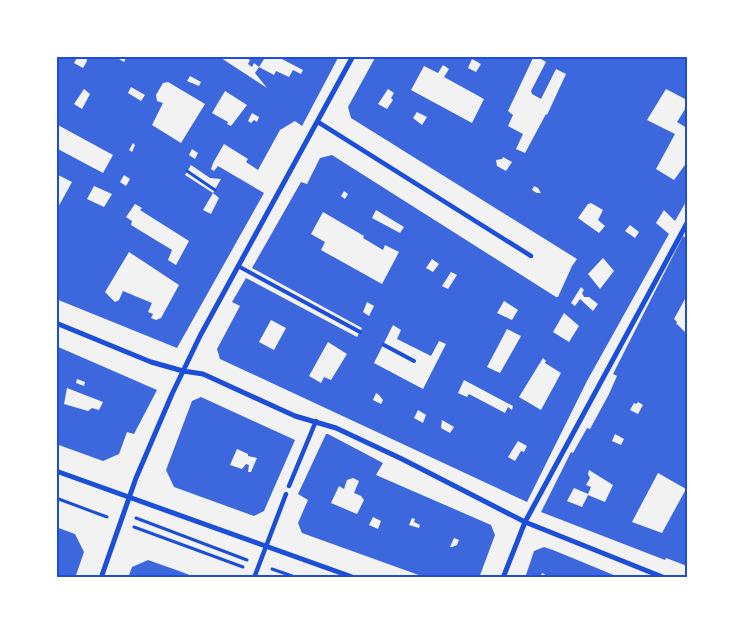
<svg xmlns="http://www.w3.org/2000/svg" width="743" height="634" viewBox="0 0 743 634" font-family="'Archivo Narrow',sans-serif">
  <style>
    .building { fill: #3d67dc; fill-rule: evenodd }
    .lines { fill: none; stroke-linecap: round; stroke-linejoin: round }
    .path { stroke: #1d4ed8; stroke-width: 3 }
    .service { stroke: #1d4ed8; stroke-width: 4 }
    .pedestrian { stroke: #1d4ed8; stroke-width: 4.5 }
    .minor { stroke: #1d4ed8; stroke-width: 5 }
    .neatline { fill: none; stroke: #1d4ed8; stroke-width: 2 }
  </style>
  <rect width="100%" height="100%" fill="#f2f2f2"/>
  <path class="building" d="M56,56h22l-4,7 9,5 4,-7 -1,-5h28l10,6 3,-6h91l49,32 -12,-15 4,-6 15,8 2,-4 13,6 4,-7 8,4 2,-4 -27,-14h63l-37,70 -7,-5 -15,9 -22,40 -12,-8 2,-3 -24,-15 -11,19 -2,6 3,2 4,-5 46,27 -87,155 -121,-49v-88l16,-29 -16,-8v-26l47,25 10,-18 -57,-31zM190,76l11,6 -2,4 -12,-5zM168,82l37,22 -24,39 -29,-18 11,-22 -6,-2 -1,-6 7,-12zM131,87l14,8 -4,6 -13,-8zM84,89l6,5 -8,15 -8,-5zM225,91l22,14 -16,21 -4,-2 1,-2 -16,-9zM252,113l7,4 -2,5 -3,-2 -3,3 -3,-2zM133,143l2,2 -3,7 -3,-2zM192,149l6,4 -3,6 -6,-4zM191,165l19,13 11,1 -8,14 6,5 -8,16 -8,-4 10,-17 -28,-18zM124,175l6,4 -4,7 -6,-4zM94,186l18,8 -8,13 -17,-8zM135,204l7,4 -2,2 49,31 -13,24 -8,-5 4,-10 -41,-25 1,-4 -6,-4zM129,252l50,33 -18,33 -5,2 -5,-2 2,-4 -5,-2 4,-9 -29,-12 -4,9 -4,2 -10,-10z
    M243,56h23l-7,11 -5,-4 -2,4 -4,-3 2,-4z
    M376,56h56l4,3 2,-3h96l-26,55 5,4 -5,11 15,8 -7,15 9,4 21,-39 1,1 19,-41 -10,-5 -15,30 -9,-5 -1,-3 15,-29 -7,-4 1,-2h147v44l-21,-11 -19,31 28,14 -19,35 18,11 13,-18v38l-12,21 -11,-11 -8,13 13,11 -82,147 -60,121 -307,-143 -3,-10 23,-43 -8,-4 14,-24 111,59 5,-9 -110,-60 49,-86 6,2 13,-26 12,-3 224,142h2l14,-31 5,-7 -226,-141 -3,-11zM472,59l9,5 -5,8 -8,-4zM443,65l6,4 -5,8 40,22 -12,24 -61,-33 13,-24 14,7zM388,89l6,4 -3,5 2,2 -6,9 -9,-5zM417,112l10,5 -5,8 -9,-7zM503,157l9,5 -6,9 -9,-5 -1,-6 6,-1zM534,186l4,2 3,5h-4l-5,-3zM344,191l4,3 -3,5 -4,-3zM591,203l12,7 -5,10 7,6 -6,7 -21,-15 10,-14zM376,210l28,17 -4,6 -28,-15zM323,212l41,24 -1,2 20,12 2,-5 14,7 -17,32 -61,-34 4,-8 -14,-8zM630,225l9,7 -4,6 -10,-7zM603,258l11,13 -14,18 -12,-15zM432,259l7,5 -6,8 -7,-4zM451,272l6,3 -9,14 -6,-3zM581,287l3,3 -2,3 2,4h5l9,7 -5,7 -13,-12 -5,7 -4,-3zM504,301l14,9 -6,10 -15,-7zM367,302l7,4 -5,10 -6,-4zM564,313l15,13 -10,16 -16,-10zM271,320l15,8 -12,22 -15,-8zM393,325l8,5 -4,9 34,17 8,-15 7,3 -23,45 -49,-26zM507,329l14,7 -21,37 -13,-6zM328,342l19,12 -16,26 -7,-3 -3,6 -12,-7zM543,358l3,3 -1,2 16,10 -20,37 -22,-13zM464,380l49,26 -1,4 -4,-3 -3,6 -36,-19 -2,3 -9,-4zM376,393l3,2 4,5 -2,4 -8,-4zM418,410l8,5 -3,8 -9,-5zM442,420l12,7 -4,6 -9,-5zM518,441l9,5 -3,6 -3,-1 -6,10 -7,-4z
    M687,106v22l-10,-6z
    M683,236l4,3v61l-2,-1 -11,20 3,3 -1,3 1,-1 10,10v232l-21,-8 -1,2 -124,-48 30,-60 2,1 14,-25 3,1 19,-35 8,-18 -4,-2zM638,402l5,3 -5,9 -8,-4 4,-7 2,1zM615,434l9,5 -3,6 -9,-4zM589,470l24,15 -8,17 -17,-7 -6,12 -15,-6 7,-13 14,6 3,-7 -5,-2 4,-7 -2,-4zM658,473l28,16 -24,44 -30,-11z
    M56,346l101,44 -23,44 -7,-2 -8,22 -16,7 -47,-17zM77,379l8,3 -1,4 -8,-3zM67,388l36,14 -4,8 -7,-2 -4,3 -24,-7z
    M201,397l94,43 -31,71 -10,5 -80,-29 -8,-17 26,-69zM237,449l11,5v2l9,2 -6,14h-3l1,-7 -3,-1 -4,5 -12,-4z
    M326,434h2l55,29 -7,12 115,50 4,10 -16,43h-52l-125,-45 -4,-10 10,-23 -10,-6zM353,478l6,3 -5,12 7,3 3,4 -7,14 -26,-11 8,-17 5,3 3,-9zM373,517l8,4 -3,8 -9,-4zM412,518l3,1 -1,3 6,3 -1,3 -10,-3zM454,538l5,2 -2,5 -5,2h-2z
    M56,527l19,7 9,18 -9,26h-19z
    M544,547l9,3 68,28h-70l-9,-5 -2,5h-15l9,-27z
    M148,560l34,12 15,6h-69l4,-11z"/>
  <g class="lines">
    <path class="path" d="M187,171l28,19
      M56,498l51,19
      M136,518l111,42
      M134,527l109,40
      M272,569l26,9"/>
    <path class="service" d="M238,266l122,66
      M384,345l30,16"/>
    <path class="pedestrian" d="M318,122l213,134
      M289,486l27,-65
      M254,578l32,-84"/>
    <path class="minor" d="M56,323l95,39 32,9 20,3 92,42 41,12 66,31 123,63 140,56
      M56,471l299,107
      M101,578l35,-100 36,-84 28,-58 153,-280
      M503,578l22,-56 162,-299"/>
  </g>
  <rect width="743" height="634" fill="none" stroke="#ffffff" stroke-width="115"/>
  <rect x="58" y="58" width="628" height="518" class="neatline"/>
</svg>
